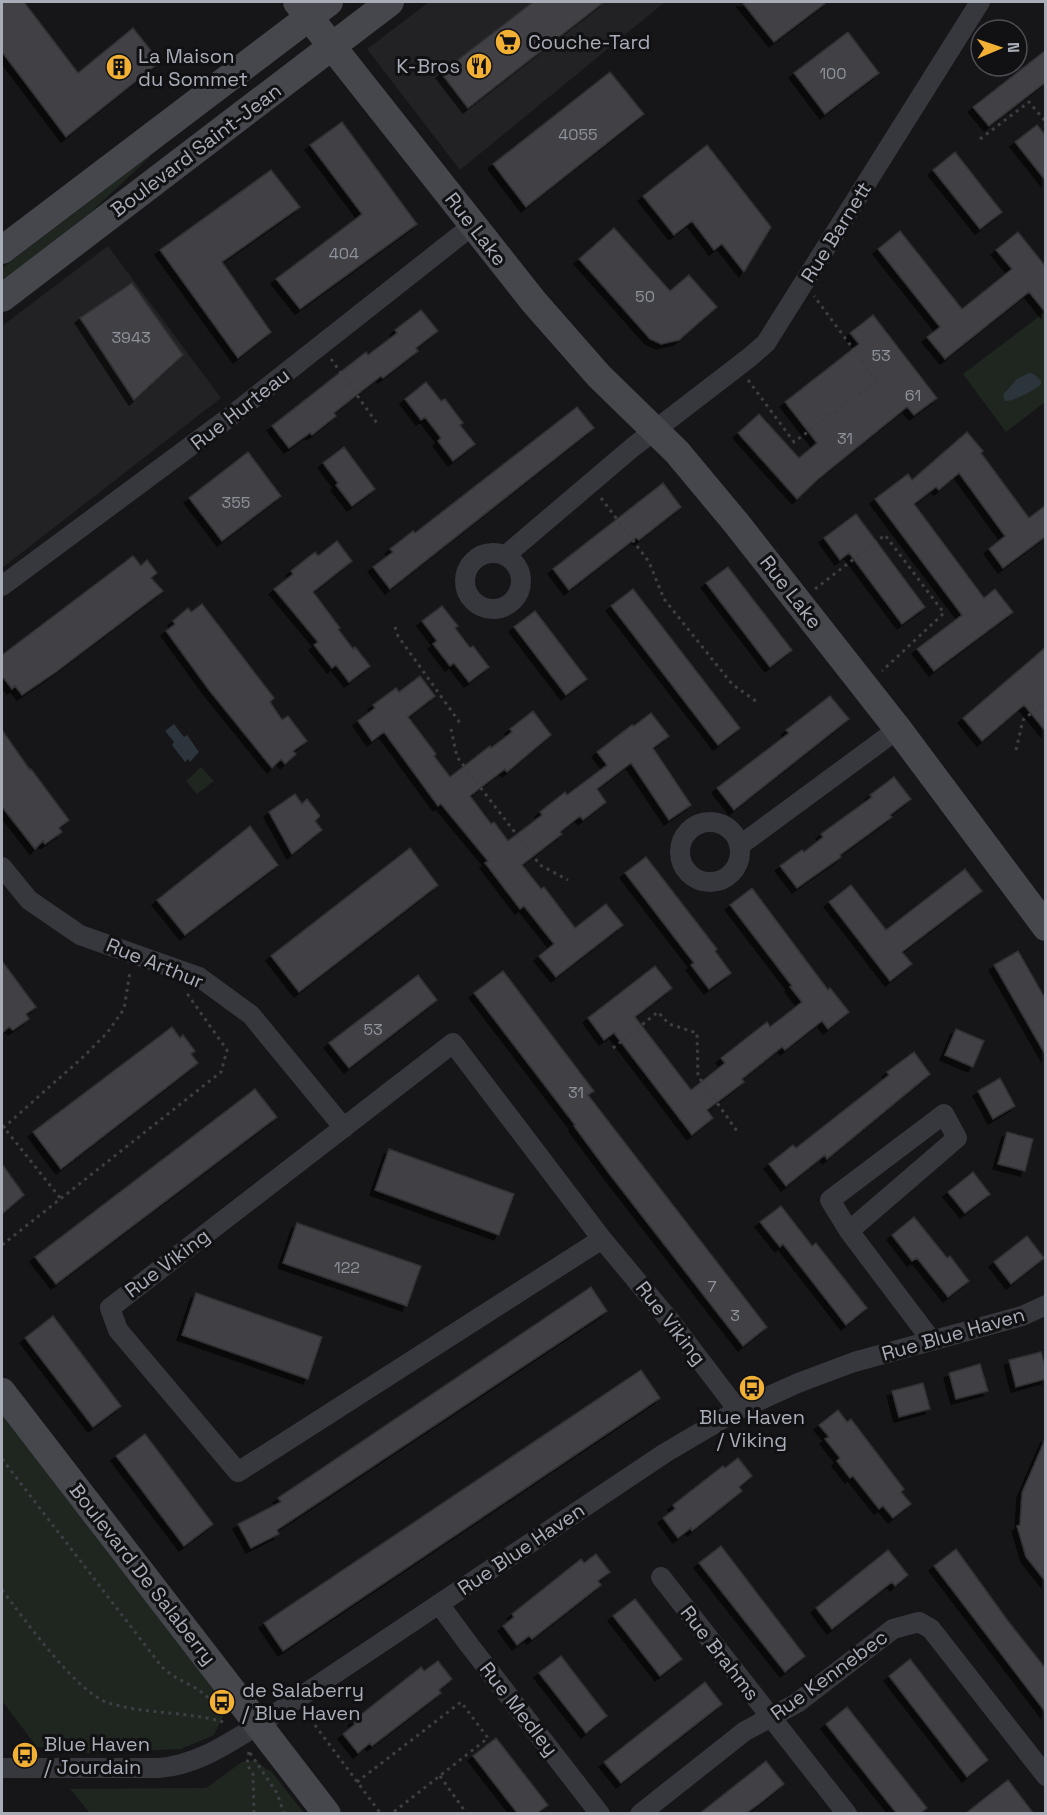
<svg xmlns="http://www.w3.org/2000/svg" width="1047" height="1815" viewBox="0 0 1047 1815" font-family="'Space Grotesk',sans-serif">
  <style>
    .built { fill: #222225 }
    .green { fill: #1e261f }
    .water { fill: #2c353c }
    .building { fill: #404145; stroke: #303034; stroke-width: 1.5; filter: url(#shadow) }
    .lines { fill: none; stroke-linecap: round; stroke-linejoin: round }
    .path { stroke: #3d3f44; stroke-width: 3; stroke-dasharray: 3 4.5; stroke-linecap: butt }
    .street { stroke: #37383d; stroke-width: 20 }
    .secondary { stroke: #45474d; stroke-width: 28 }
    .labels { text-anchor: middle; stroke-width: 6; stroke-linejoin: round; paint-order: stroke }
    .number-label { font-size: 16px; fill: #8e929b }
    .poi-label { font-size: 20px; fill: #a8adb8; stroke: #111113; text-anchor: start }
    .street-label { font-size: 20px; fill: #a8adb8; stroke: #111113 }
  </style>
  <defs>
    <filter id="shadow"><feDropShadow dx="-5" dy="5" stdDeviation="0" flood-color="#0009"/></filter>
  </defs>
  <rect width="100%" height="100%" fill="#161618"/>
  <path class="built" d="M429,2h236l-205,168 -93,-121z
    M108,246l113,152 -219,170v-242z"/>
  <path class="green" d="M149,156l1,1 -59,55 -89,69v-13z
    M1045,312v90l-39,30 -43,-58z
    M201,767l13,14 -17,13 -11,-13z
    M2,1414l222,286 1,12 -11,23 -33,14 -117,5 -2,-4 -25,-3 -35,-46z
    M256,1760l10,9 5,2 33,42h-214l-20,-24 136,-1 36,-26z"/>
  <path class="water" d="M1029,373c5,0 8,4 12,8v3c-6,6 -28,18 -36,17l-2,-6 14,-16z
    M174,724l10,13 3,-2 12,17 -9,10 -2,-3 -3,3 -13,-17 2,-3 -9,-11z"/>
  <path class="building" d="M2,2h22l54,71 55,-45 27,34 -94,75 -64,-85z
    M533,2h71l-136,106 -27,-35z
    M742,2h85l-53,40z
    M848,32l31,41 -54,41 -31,-41z
    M1046,50v32l-57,44 -16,-19z
    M610,72l34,42 -118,93 -33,-43z
    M342,122l75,102 -117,85 -24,-30 86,-65 -52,-69z
    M1037,125l9,11v45l-31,-39z
    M707,145l64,82 -27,45 -22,-28 -8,6 -22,-29 -18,14 -31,-39z
    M955,152l47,60 -22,17 -47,-59z
    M271,170l29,37 -78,55 49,70 -33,26 -78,-108z
    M614,228l56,63 19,-16 28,32 -38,33 -18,4 -11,-5 -71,-80z
    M900,231l62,78 50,-40 -16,-19 22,-18 28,35v46l-17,-21 -84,67 -18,-22 13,-10 -62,-78z
    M132,283l51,72 -49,45 -54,-82z
    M421,310l17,21 -22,17 2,3 -35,27 -2,-2 -47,37 2,3 -24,19 -2,-2 -21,15 -17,-22 94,-74 2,3 29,-22 -2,-3z
    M873,315l64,83 -23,17 -7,-8 -90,73 -20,19 -59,-66 21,-19 40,44 18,-15 -32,-41 74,-58 -9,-11z
    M426,382l15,19 4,-2 18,24 -3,2 15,19 -22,17 -15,-20 3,-3 -16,-21 -4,3 -16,-21z
    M577,407l17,21 -204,161 -17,-22 20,-15 -3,-3 23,-18 2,2z
    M967,432l16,19 -2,2 48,65 17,-13v31l-43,32 -14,-19 16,-13 -46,-63 -20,17 -3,-3 -22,17 70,94 11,-9 18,23 -79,59 -17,-22 45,-34 -87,-116 33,-25 4,6z
    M344,447l31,42 -23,17 -16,-21 2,-2 -15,-20z
    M248,452l33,44 -59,45 -33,-43z
    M663,483l18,24 -42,33 -3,-2 -67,52 -16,-21z
    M856,514l69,93 -23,17 -53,-71 -9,7 -16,-22z
    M337,541l15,20 -39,31 27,36 -2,1 15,20 2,-2 15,19 -21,16 -13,-17 -4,3 -18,-23 4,-3 -44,-53 19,-15 -2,-3 24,-19 3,4z
    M133,556l8,10 6,-6 10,13 -6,5 12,13 -107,81 -34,23 -7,-9 -3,3 -10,-13v-21z
    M728,567l64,83 -22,17 -64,-84z
    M633,589l107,139 -22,17 -107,-139z
    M202,604l72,94 -4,4 12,18 6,-4 19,25 -14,10 3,3 -11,10 -4,-5 -9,9 -63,-78 -43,-59 9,-7 -2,-3 15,-13 3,4z
    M442,606l16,20 -3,2 15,20 3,-2 16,21 -20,15 -15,-19 -4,3 -17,-22 4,-3 -15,-20z
    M535,611l52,68 -21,16 -52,-68z
    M1046,647v85l-22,-27 -42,36 -19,-23z
    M420,676l15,20 -27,21 28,37 -2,2 16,21 40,-31 1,2 21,-16 -2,-3 23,-18 18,24 -44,37 -2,-3 -35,27 21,28 3,-2 14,19 34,-26 -2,-3 25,-20 2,3 40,-30 -10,-13 35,-27 2,1 17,-13 18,23 -16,12 38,57 -22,15 -38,-57 -34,26 9,13 -23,18 -3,-4 -20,16 2,2 -40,31 19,24 3,-2 31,41 31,-24 17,21 -67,52 -17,-21 15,-12 -30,-38 -4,3 -35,-46 3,-2 -47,-57 -3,2 -54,-74 -12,9 -14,-20 17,-13 -2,-3 23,-17 3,4z
    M830,696l19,23 -115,91 -17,-22 72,-55 -3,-3z
    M2,730l28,40 1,-1 38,51 -10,8 3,4 -17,12 -2,-3 -8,8 -33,-42z
    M894,777l17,22 -21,16 2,2 -52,38 1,2 -44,31 -17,-22 22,-16 2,2 19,-15 -2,-3 51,-37 -2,-2z
    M295,794l7,10 5,-5 13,17 -5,5 7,9 -30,24 -23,-42z
    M250,826l28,39 -93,70 -28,-35z
    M410,848l28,37 -139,107 -28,-36z
    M646,857l71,92 -2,2 16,22 -22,16 -18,-24 3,-2 -69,-90z
    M965,869l17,22 -80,61 10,12 -22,17 -61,-79 22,-17 35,45z
    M752,888l76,102 2,-2 19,24 -21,17 -6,-8 -37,29 -3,-3 -40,32 2,3 -37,28 6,8 -21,17 -78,-102 -10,7 -16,-22 67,-52 17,22 -37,29 56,73 34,-27 -4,-5 46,-36 3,5 32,-25 -12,-15 2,-1 -62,-81z
    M1018,951l28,49v56l-52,-91z
    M2,961l34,46 -10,7 3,5 -16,11 -4,-3 -7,6z
    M503,971l91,120 -6,4 179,232 -24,19 -132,-170 -37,-50 1,-1 -101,-132z
    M418,975l19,25 -88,68 -20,-25z
    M172,1027l8,11 3,-3 12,16 -4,3 7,9 -137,106 -28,-37z
    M956,1029l28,12 -11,26 -28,-12z
    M914,1052l16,22 -103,85 -2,-4 -39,31 -17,-22 24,-19 3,3 93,-73 -2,-3z
    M1000,1078l15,28 -22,13 -15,-28z
    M255,1089l22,28 -221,167 -21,-27z
    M1007,1132l26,7 -8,32 -27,-7z
    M389,1149l125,45 -15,41 -124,-45z
    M2,1164l22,31 -22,19z
    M973,1172l17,22 -25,19 -17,-21z
    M781,1206l31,40 4,-3 51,65 -21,17 -63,-81 -3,3 -20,-25z
    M914,1217l33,41 3,-2 19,25 -21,16 -31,-39 -5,3 -20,-26z
    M297,1223l124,43 -14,40 -124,-43z
    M1027,1236l17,22 -33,26 -17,-22z
    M591,1287l16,24 -330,219 2,4 -28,14 -13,-24 43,-22 -3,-4z
    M196,1293l126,44 -14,42 -126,-44z
    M53,1316l68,90 -28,21 -68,-89z
    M1041,1352l5,18v9l-30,8 -7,-27z
    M980,1364l8,27 -32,8 -7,-26z
    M641,1370l19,28 -377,253 -19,-28z
    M923,1383l7,26 -31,8 -7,-26z
    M838,1410l9,12 4,-3 53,70 -3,3 10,12 -18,14 -10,-12 -4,3 -26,-33 -3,2 -13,-17 3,-3 -15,-19 4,-2 -10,-12z
    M145,1434l68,90 -29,22 -68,-90z
    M1046,1437v145l-20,-25 -9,-31 3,-1 2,-32z
    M738,1458l14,18 -13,11 3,4 -50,40 -1,-3 -13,10 -15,-20 12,-9 -2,-4 50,-39 2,2z
    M721,1546l84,110 -20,16 -86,-109z
    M956,1549l52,72 38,48v44l-112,-147z
    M888,1550l20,25 -13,11 -3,-4 -60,47 -16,-21z
    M596,1554l14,18 -12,9 3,4 -69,54 -3,-3 -12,9 -14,-19 11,-9 -2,-3 69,-55 3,4z
    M635,1599l47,60 -22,17 -47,-60z
    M561,1656l46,60 -21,17 -47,-60z
    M910,1659l78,101 -21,17 -78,-101z
    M438,1661l14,18 -13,11 2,3 -69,53 -2,-3 -12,10 -15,-19 12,-10 -2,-3 68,-54 3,4z
    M705,1682l17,22 -101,79 -17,-21z
    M847,1707l80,101 -7,6h-23l-71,-90z
    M496,1738l52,67 -12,9h-18l-45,-58z
    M766,1761l18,23 -25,20 -14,10h-46z
    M1008,1780l26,34h-69l20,-16z"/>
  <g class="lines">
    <path class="path" d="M980,139l49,-37 17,20
      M331,359l48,67
      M748,380l46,62 83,-61 -63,-85
      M601,498l48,64 15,37 68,85 25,18
      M815,589l70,-54 59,78 -62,58
      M395,627l3,9 62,87
      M451,729l6,28 83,108 28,15
      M1016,750l7,-30 23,-19
      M613,1048l45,-36 11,12 28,9 1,43 39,55
      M2,1125l59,74
      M3,1128l79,-70 25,-25 17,-24 6,-37
      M2,1245l219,-173 6,-22 -41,-58
      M2,1459l160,208c14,14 33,17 46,31
      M2,1590c22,28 75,104 107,113 38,12 80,8 118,20
      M306,1713l75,101
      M249,1752l-2,12 6,10 1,40
      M250,1753l27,40 7,21
      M440,1776l27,38
      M357,1782l104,-80 27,36 -97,76"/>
    <path class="street" d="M465 581a28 28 0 1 1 56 0a28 28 0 1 1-56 0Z
      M506,555l127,-108 117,-90 16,-14 214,-341
      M2,586l229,-170 242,-191
      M680 852a30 30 0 1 1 60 0a30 30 0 1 1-60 0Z
      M739,846l159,-117
      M2,867l27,33 51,35 119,42 52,38 93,113
      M849,1231l108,-93 -13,-24 -114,86 19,31 83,110
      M602,1239l-364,233 -120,-142 -8,-22 343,-265 149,196 69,83 67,88
      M661,1577l186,237
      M439,1604l31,42 130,168
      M2,1768h157c38,-3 68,-24 99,-43l407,-272 73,-43 60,-27 56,-21 168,-46 24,-11
      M640,1814l105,-83 52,-28 96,-74 26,-7 12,7 115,147"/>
    <path class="secondary" d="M297,2l237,300 65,74 78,76 60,72 161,205 148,198
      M2,250l327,-248
      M2,298l388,-296
      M2,1392l325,422"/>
  </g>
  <defs>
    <symbol id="supermarket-disc" viewBox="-11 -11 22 22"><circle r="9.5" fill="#f2b134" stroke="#111113"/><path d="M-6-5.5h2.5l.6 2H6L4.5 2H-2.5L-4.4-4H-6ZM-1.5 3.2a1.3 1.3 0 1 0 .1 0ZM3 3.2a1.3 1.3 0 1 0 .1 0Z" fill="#111"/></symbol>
    <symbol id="restaurant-disc" viewBox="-11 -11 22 22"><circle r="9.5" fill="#f2b134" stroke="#111113"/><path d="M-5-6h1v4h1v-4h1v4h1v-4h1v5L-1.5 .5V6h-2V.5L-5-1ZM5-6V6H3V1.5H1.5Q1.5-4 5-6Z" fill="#111"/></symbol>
    <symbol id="building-disc" viewBox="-11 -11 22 22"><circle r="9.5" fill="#f2b134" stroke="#111113"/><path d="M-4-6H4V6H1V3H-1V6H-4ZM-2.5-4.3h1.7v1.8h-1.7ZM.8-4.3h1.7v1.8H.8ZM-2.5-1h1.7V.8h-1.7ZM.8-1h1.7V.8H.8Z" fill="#111"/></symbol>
    <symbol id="bus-disc" viewBox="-11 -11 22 22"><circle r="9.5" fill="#f2b134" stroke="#111113"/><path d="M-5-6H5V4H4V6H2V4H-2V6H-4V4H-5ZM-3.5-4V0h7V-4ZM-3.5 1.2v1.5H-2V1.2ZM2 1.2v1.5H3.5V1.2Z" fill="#111"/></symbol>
  </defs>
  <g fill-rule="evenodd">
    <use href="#supermarket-disc" x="493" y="27" width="30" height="30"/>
    <use href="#restaurant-disc" x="464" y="51" width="30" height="30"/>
    <use href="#building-disc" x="104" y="52" width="30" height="30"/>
    <use href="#bus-disc" x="737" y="1373" width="30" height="30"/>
    <use href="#bus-disc" x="207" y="1687" width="30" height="30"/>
    <use href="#bus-disc" x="10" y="1740" width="30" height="30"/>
  </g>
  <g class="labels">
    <g class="number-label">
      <text x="833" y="79">100</text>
      <text x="578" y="140">4055</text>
      <text x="344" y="259">404</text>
      <text x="645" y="302">50</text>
      <text x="131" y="343">3943</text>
      <text x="881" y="361">53</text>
      <text x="913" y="401">61</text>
      <text x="845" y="444">31</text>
      <text x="236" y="508">355</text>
      <text x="373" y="1035">53</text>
      <text x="576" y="1098">31</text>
      <text x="347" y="1273">122</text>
      <text x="712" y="1292">7</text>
      <text x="735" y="1321">3</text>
    </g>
    <g class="poi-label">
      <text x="528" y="49">Couche-Tard</text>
      <text x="138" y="63">La Maison<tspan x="138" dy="23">du Sommet</tspan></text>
      <text x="460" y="73" text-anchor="end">K-Bros</text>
      <text x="752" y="1424" text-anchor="middle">Blue Haven<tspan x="752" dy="23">/ Viking</tspan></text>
      <text x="242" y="1697">de Salaberry<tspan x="242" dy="23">/ Blue Haven</tspan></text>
      <text x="44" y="1751">Blue Haven<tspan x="44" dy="23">/ Jourdain</tspan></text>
    </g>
    <g class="street-label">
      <text transform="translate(196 150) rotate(-37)" y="7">Boulevard Saint-Jean</text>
      <text transform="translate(476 229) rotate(52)" y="7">Rue Lake</text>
      <text transform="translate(836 232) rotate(-58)" y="7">Rue Barnett</text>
      <text transform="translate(240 409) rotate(-38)" y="7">Rue Hurteau</text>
      <text transform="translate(791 592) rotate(52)" y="7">Rue Lake</text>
      <text transform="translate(155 963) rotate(22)" y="7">Rue Arthur</text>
      <text transform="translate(167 1263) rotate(-37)" y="7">Rue Viking</text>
      <text transform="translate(671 1323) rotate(52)" y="7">Rue Viking</text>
      <text transform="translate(953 1334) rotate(-16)" y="7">Rue Blue Haven</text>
      <text transform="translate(521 1549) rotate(-34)" y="7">Rue Blue Haven</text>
      <text transform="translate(143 1574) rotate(52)" y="7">Boulevard De Salaberry</text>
      <text transform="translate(720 1653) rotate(52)" y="7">Rue Brahms</text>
      <text transform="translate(829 1675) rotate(-36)" y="7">Rue Kennebec</text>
      <text transform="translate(519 1709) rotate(52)" y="7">Rue Medley</text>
    </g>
  </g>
  <rect width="1047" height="1815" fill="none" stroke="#a8adb8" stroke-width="6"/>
  <g transform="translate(999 48) rotate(88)"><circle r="28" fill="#111113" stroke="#4d4f55" stroke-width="1.5"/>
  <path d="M0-4.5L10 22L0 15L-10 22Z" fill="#f2b134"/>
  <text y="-9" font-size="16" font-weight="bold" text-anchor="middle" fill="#a8adb8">N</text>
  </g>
</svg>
